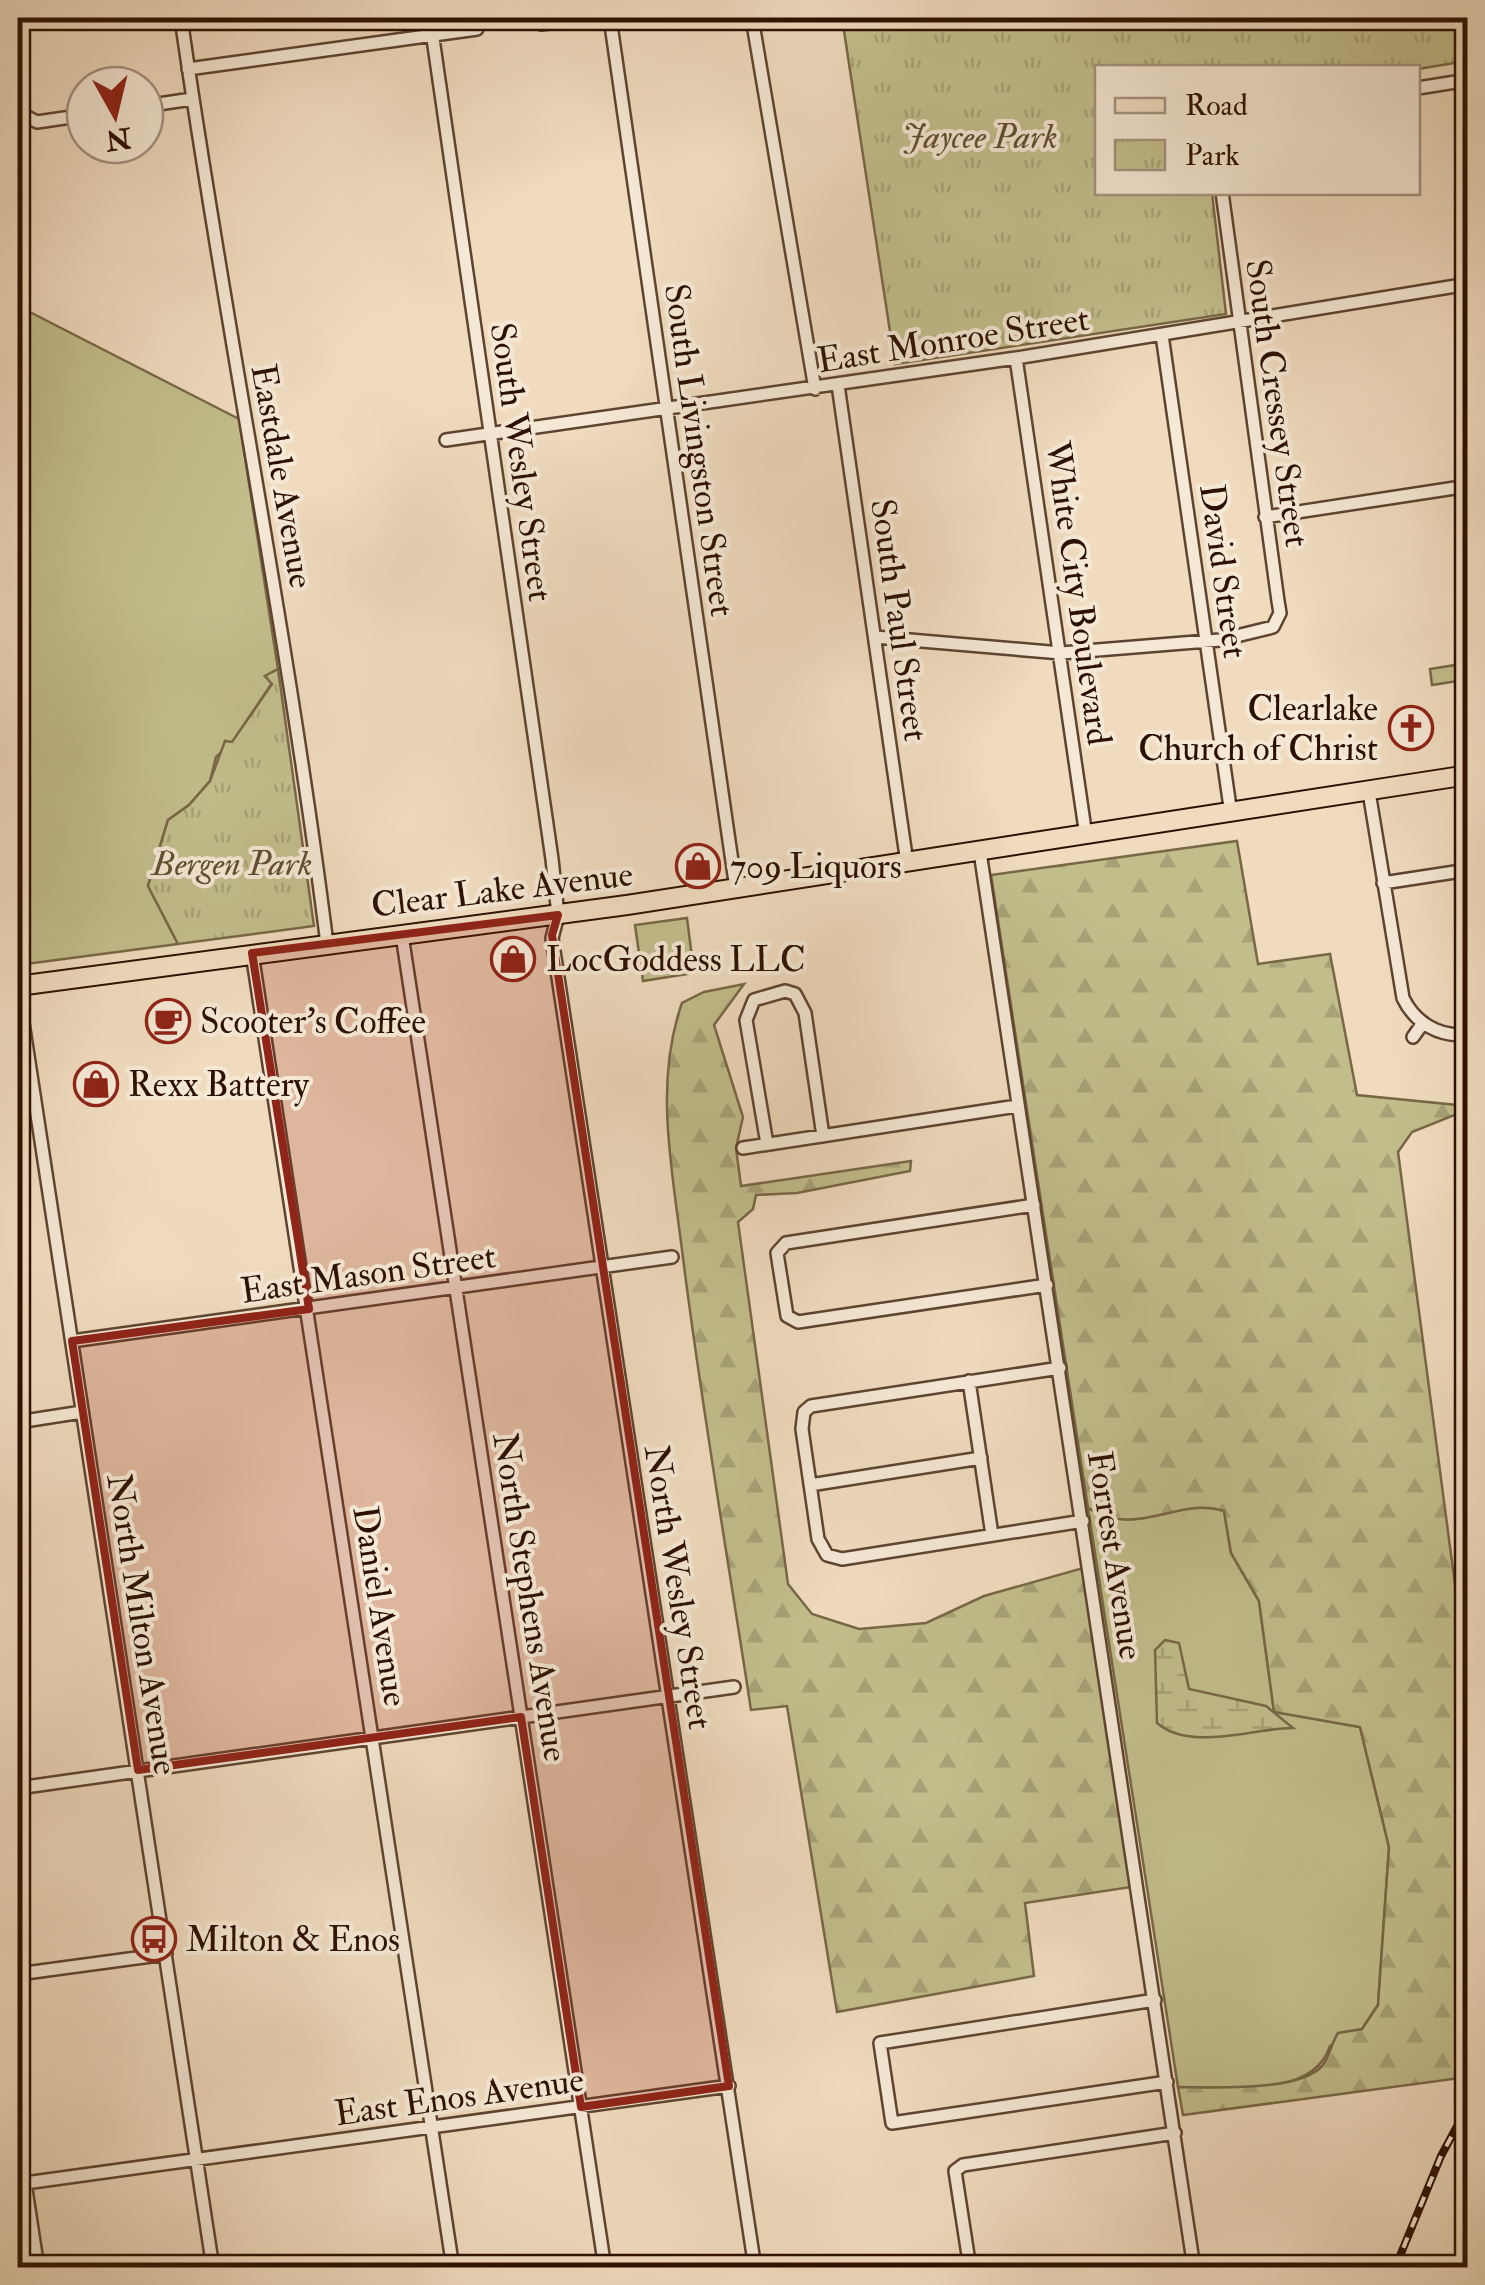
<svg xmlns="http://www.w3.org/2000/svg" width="1485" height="2285" viewBox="0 0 1485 2285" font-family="'IM FELL Double Pica',serif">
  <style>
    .green { fill: #c2be8c; stroke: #786846; stroke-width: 2.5 }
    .forest { fill: url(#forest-firs); stroke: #786846; stroke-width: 2.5 }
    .wetland { fill: url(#wetland-marsh); stroke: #786846; stroke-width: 2.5 }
    .park { fill: url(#park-tufts); stroke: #786846; stroke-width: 2.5 }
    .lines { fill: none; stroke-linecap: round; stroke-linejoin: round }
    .minor-casing { stroke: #5e4430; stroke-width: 16 }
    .primary-casing { stroke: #2d1100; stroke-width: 22 }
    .minor { stroke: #f5e8d5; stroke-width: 11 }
    .primary { stroke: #f0dbbf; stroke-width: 18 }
    .rail-casing { stroke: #2d1100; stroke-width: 8 }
    .rail { stroke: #f5e8d5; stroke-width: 4; stroke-dasharray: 11; stroke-linecap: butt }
    .marked { fill: #8f2418; fill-opacity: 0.2; stroke: #8f2418; stroke-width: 8; stroke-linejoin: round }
    .labels { text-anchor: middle; stroke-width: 8; stroke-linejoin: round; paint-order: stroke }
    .park-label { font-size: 35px; font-style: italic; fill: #614e31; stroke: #f5e8d5 }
    .street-label { font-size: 35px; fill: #2d1100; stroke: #f5e8d5 }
    .poi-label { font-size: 35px; fill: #2d1100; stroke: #f5e8d5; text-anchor: start }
  </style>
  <defs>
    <pattern id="forest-firs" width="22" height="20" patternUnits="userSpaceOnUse" patternTransform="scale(2.5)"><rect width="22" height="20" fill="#c2be8c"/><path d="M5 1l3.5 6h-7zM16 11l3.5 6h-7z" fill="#a7a277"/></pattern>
    <pattern id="wetland-marsh" width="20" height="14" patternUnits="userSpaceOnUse" patternTransform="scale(2.5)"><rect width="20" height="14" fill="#c2be8c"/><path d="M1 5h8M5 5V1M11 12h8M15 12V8" fill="none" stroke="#a7a277"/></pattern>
    <pattern id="park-tufts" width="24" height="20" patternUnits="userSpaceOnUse" patternTransform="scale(2.5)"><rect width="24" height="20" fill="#c2be8c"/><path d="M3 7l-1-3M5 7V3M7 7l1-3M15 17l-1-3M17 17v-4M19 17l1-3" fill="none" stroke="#a7a277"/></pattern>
  </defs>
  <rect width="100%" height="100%" fill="#f0dbbf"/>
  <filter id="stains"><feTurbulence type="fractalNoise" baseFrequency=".002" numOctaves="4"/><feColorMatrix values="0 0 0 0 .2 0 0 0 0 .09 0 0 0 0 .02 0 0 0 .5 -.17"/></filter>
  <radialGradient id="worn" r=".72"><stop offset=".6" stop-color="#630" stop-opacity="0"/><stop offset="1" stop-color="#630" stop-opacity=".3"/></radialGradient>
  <path class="green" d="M18,306l221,113 39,250 -13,7 7,7 -40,60 -16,14 -6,24 -21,24 -21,15 -20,66 30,58 -160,21z
    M687,918l7,55 -51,8 -8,-56z
    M1088,1508c50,31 90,-12 136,3l7,42 28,48 15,111 86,15 29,120 -11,158 -16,24 -32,17c-17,54 -106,41 -152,41z"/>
  <path class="forest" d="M1237,841l21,123 72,-10 27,141 110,11v4l-55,22 -14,20 69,524 1,401 -285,38 -5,-28c33,0 129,6 147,-25 5,-8 7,-20 13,-29l24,-4 16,-24 11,-158 -29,-120 -86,-15 -15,-111 -28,-48 -7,-42c-45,-15 -86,28 -136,-3l-97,-633z
    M744,984l-30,41 29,92 -7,31 5,38 170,-25 -1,10 -113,22 -41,2 -3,14 -15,13 50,362 24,30 47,15 67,-6 58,-27 99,-28 48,319 -106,16 9,73 -197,36 -50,-306 -36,4c-23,-151 -49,-301 -68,-452 -10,-84 -30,-174 -1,-255l22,-11z"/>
  <path class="wetland" d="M1165,1640l14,3 10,46 77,17 27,22c-41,0 -102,24 -136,-5l-2,-73z"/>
  <path class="park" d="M842,18h625v43l-49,8 -320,-1v124l114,1 14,121 -331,50z
    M1455,665l3,16 -26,4 -2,-16z
    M278,669l36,257 -136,18 -30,-58 20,-66 21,-15 21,-24 15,-40 7,1 40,-58 -7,-8z"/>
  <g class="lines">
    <defs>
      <path id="minor" d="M181,18c44,309 107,615 146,926
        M430,18l122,841 6,56 -6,23 203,1330
        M610,18l126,871
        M752,18l63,371
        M541,24l51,-6
        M188,69l289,-40
        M1418,88l50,-8
        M145,106l47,-7
        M18,112l19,10 48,-7
        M1162,335l69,479
        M1016,358l70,478
        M838,385l69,478
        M446,440l570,-82 452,-74
        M1265,517l203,-31
        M875,637l186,16 159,-13 53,-13 7,-14 -2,-12 -56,-409
        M1369,792l34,206c12,25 37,40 65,36
        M980,852l214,1416
        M1383,883l85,-13
        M402,935l203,1333
        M252,953l201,1315
        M18,990l195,1278
        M1413,1037l10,-14
        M767,1144l-21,-124 8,-20 31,-9 10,3 10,19 18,123
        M743,1148l274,-42
        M1034,1205l-248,38 -9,10 10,63 11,6 249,-37
        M72,1341l600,-84
        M1060,1368l-249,38 -7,6 -2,17 16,110 9,16 15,4 241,-38
        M969,1381l23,154
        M18,1422l64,-10
        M810,1485l171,-27
        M18,1788l716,-101
        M18,1974l148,-20
        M1155,2000l-275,43 12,80 275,-41
        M25,2183l13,85
        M18,2184l711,-98
        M970,2268l-15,-97 8,-6 212,-32"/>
      <path id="primary" d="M18,986l609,-81 841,-130"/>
    </defs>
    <use href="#minor" class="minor-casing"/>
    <use href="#primary" class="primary-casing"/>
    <use href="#minor" class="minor"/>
    <use href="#primary" class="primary"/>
    <defs>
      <path id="rail" d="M1395,2268l46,-112 27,-50
        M1453,2268l15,-25"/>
    </defs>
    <use href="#rail" class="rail-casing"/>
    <use href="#rail" class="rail"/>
  </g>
  <path class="marked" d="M558,915l-6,20 177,1151 -148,21 -60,-390 -383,53 -66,-429 237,-32 -57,-356z"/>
  <defs>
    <symbol id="church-ring" viewBox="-11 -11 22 22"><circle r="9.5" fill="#f5e8d5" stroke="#8f2418" stroke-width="1.5"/><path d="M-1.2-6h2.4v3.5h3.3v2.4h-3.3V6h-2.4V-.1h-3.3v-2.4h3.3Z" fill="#8f2418"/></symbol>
    <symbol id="shop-ring" viewBox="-11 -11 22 22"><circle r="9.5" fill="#f5e8d5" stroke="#8f2418" stroke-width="1.5"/><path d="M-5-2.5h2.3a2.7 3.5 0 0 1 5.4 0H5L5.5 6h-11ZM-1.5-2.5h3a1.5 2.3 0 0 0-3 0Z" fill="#8f2418"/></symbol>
    <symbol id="cafe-ring" viewBox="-11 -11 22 22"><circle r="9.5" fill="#f5e8d5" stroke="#8f2418" stroke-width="1.5"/><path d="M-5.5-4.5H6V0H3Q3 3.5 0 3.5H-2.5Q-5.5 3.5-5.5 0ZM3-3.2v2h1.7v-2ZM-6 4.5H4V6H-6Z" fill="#8f2418"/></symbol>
    <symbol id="bus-ring" viewBox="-11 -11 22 22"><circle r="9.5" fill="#f5e8d5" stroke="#8f2418" stroke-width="1.5"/><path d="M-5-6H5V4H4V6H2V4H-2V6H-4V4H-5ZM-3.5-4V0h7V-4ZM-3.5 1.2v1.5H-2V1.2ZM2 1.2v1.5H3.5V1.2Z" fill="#8f2418"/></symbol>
  </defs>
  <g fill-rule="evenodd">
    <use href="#church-ring" x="1386" y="703" width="50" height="50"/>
    <use href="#shop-ring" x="673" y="841" width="50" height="50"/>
    <use href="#shop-ring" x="488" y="934" width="50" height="50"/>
    <use href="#cafe-ring" x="143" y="996" width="50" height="50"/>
    <use href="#shop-ring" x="71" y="1059" width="50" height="50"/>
    <use href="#bus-ring" x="129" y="1914" width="50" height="50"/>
  </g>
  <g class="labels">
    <g class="park-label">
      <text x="980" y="148">Jaycee Park</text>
      <text x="232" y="875">Bergen Park</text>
    </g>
    <g class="street-label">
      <text transform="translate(953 339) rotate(-9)" y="12">East Monroe Street</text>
      <text transform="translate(1278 403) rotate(82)" y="12">South Cressey Street</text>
      <text transform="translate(700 450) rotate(82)" y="12">South Livingston Street</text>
      <text transform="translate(522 462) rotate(82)" y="12">South Wesley Street</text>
      <text transform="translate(283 476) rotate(80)" y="12">Eastdale Avenue</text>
      <text transform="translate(1224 571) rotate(82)" y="12">David Street</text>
      <text transform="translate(1079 593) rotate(82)" y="12">White City Boulevard</text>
      <text transform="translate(900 620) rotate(82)" y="12">South Paul Street</text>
      <text transform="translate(502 889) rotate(-7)" y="12">Clear Lake Avenue</text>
      <text transform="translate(368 1273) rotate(-8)" y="12">East Mason Street</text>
      <text transform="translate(1116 1555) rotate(81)" y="12">Forrest Avenue</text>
      <text transform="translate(679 1587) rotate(81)" y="12">North Wesley Street</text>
      <text transform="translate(531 1597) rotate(81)" y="12">North Stephens Avenue</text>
      <text transform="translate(381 1606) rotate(81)" y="12">Daniel Avenue</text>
      <text transform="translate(143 1624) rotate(81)" y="12">North Milton Avenue</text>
      <text transform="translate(459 2096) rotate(-8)" y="12">East Enos Avenue</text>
    </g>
    <g class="poi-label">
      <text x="1378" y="720" text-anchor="end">Clearlake<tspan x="1378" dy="40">Church of Christ</tspan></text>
      <text x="730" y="878">709 Liquors</text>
      <text x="546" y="971">LocGoddess LLC</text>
      <text x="200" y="1033">Scooter's Coffee</text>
      <text x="128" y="1096">Rexx Battery</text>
      <text x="186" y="1951">Milton &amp; Enos</text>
    </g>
  </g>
  <rect width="1485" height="2285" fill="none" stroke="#f0dbbf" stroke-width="60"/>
  <rect x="20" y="20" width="1445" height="2245" fill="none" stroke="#2d1100" stroke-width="5"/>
  <rect x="30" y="30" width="1425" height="2225" fill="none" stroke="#2d1100" stroke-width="2.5"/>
  <rect x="1095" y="65" width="325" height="130" fill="#f5e8d5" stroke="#a59280" stroke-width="2.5"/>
  <rect x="1115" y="98" width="50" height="15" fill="#f0dbbf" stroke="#a59280" stroke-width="2.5"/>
  <text x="1185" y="115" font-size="30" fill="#2d1100">Road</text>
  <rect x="1115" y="140" width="50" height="30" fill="url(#park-tufts)" stroke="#a59280" stroke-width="2.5"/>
  <text x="1185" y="165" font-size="30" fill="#2d1100">Park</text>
  <g transform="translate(115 115) rotate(172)"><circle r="48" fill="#f5e8d5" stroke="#a59280" stroke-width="2.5"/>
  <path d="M0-8L18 38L0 25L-18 38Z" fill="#8f2418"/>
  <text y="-15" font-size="28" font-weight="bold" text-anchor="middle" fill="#2d1100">N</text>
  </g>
  <rect width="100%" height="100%" filter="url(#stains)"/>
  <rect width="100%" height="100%" fill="url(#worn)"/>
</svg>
